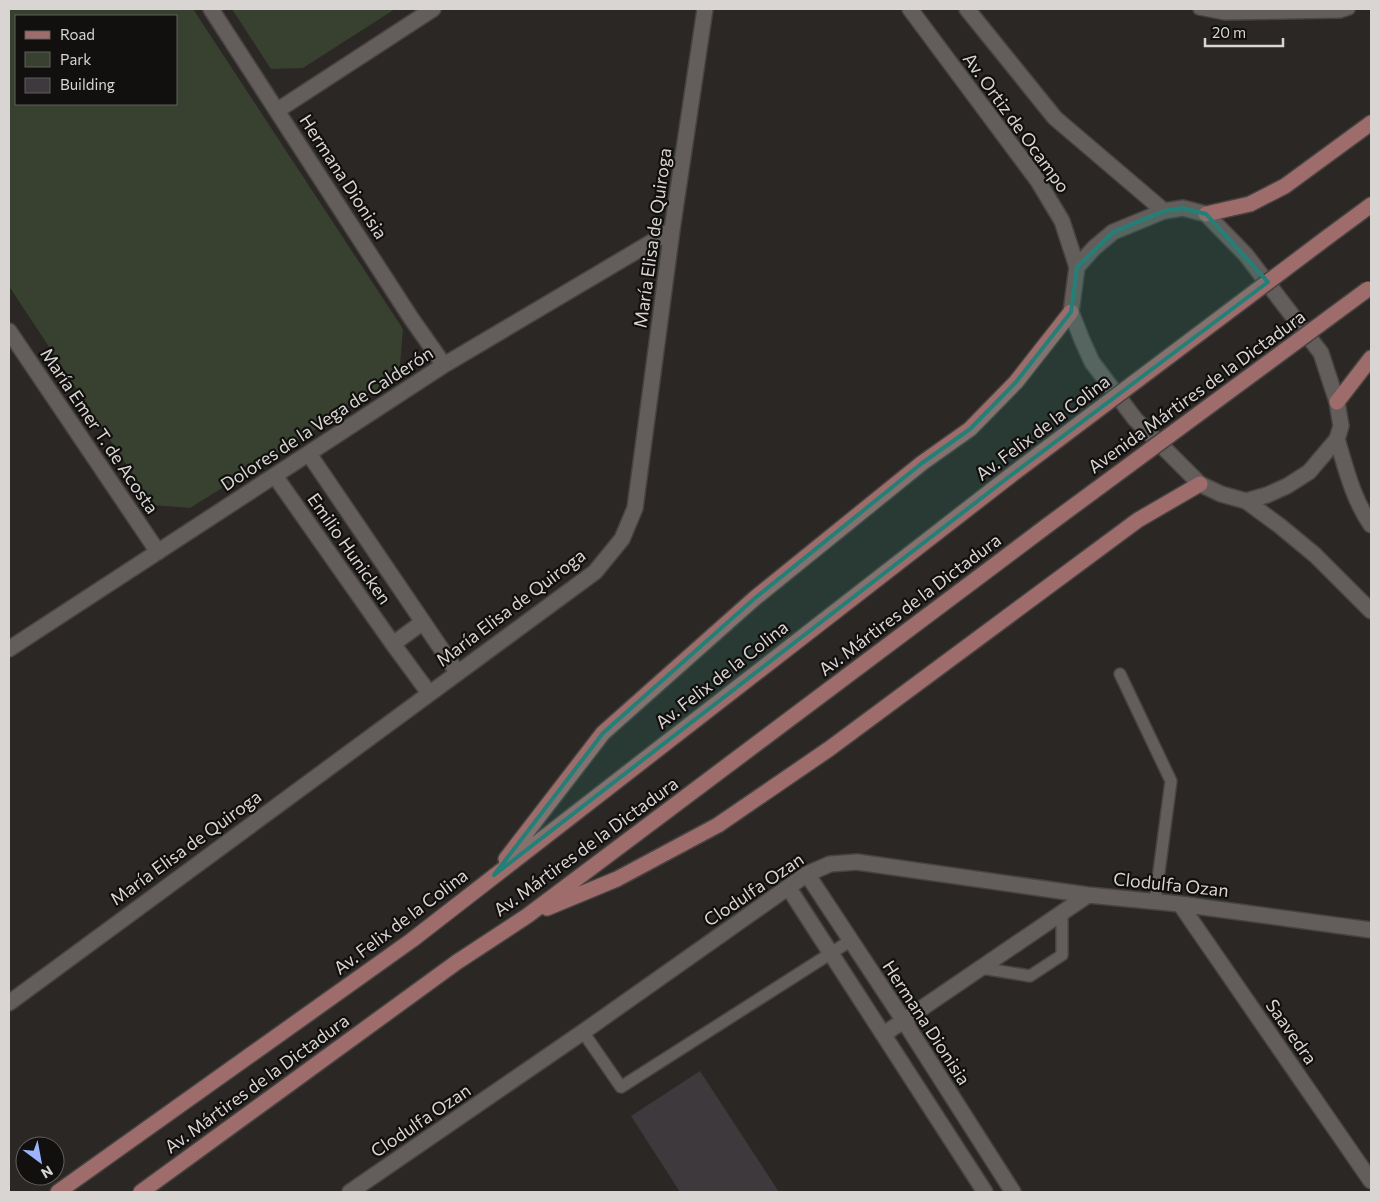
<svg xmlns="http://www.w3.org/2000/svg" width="1380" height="1201" viewBox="0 0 1380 1201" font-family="Commissioner,sans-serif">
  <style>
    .green { fill: #384130; fill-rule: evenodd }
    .building { fill: #3e393c }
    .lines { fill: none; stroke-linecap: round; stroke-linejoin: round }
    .service-casing { stroke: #464340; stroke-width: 14 }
    .minor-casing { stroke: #464340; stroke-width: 18 }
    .tertiary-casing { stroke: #464340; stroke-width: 18 }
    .secondary-casing { stroke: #464340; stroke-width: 18 }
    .primary-casing { stroke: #464340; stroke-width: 18 }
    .service { stroke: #635e5b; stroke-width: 11 }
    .minor { stroke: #635e5b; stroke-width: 15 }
    .tertiary { stroke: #635e5b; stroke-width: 15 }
    .secondary { stroke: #635e5b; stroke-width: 15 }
    .primary { stroke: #9e6d6b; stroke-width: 15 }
    .primary-bridge-casing { stroke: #464340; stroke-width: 18; stroke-linecap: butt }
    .primary-bridge { stroke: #9e6d6b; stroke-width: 15 }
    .marked { fill: #238078; fill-opacity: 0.2; stroke: #238078; stroke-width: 4; stroke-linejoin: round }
    .labels { text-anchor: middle; stroke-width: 4.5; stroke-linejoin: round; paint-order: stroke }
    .street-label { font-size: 18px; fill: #d8d5d3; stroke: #12100f }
  </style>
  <rect width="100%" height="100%" fill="#2b2724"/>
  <path class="green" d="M9,9h184l210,320 -4,48 -209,131 -37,-3 -144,-219zM16,16h160v88h-160z
    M232,9h163l-92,59 -32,1z"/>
  <path class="building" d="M700,1071l79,121h-99l-49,-76z"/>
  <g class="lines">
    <defs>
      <path id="service" d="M1199,9l26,5 115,-2 9,-3
        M1120,674l51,107 -16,121
        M981,968l49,8 32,-21v-42
        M583,1032l38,55 229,-146"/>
      <path id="minor" d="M211,9l200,309 33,47
        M278,110l155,-101
        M9,331l149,221
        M309,454l148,218
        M275,476l118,168 36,49
        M393,644l30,-22
        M9,649l435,-284 228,-135
        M807,874l97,147 109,171
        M788,887l197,305
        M1180,904l191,277
        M9,1003l586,-431 27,-33 13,-31 37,-278 33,-221
        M884,1034l204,-139
        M350,1192l233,-160 224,-158 23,-10 27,-2 231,33 92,9 191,26"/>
      <path id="tertiary" d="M910,9l128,172 24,40 15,46
        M967,9l88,109 109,93"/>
      <path id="secondary" d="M1337,439c9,30 16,60 34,86
        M1246,501l21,-6 20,-9 22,-14 28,-33 4,-13 -4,-24 -16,-49 -75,-98 -40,-41 -23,-6 -19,3 -51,21 -19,16 -17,19 -6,45 11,28 10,22 43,57 65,65 21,10 25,7 34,25 35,29 56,56"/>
      <path id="primary" d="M1206,214l44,-10 35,-18 86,-63
        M1329,236l42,-31
        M1337,402l34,-44
        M506,859l97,-126 152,-135 167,-135 48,-34 46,-47 55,-70
        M547,908l70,-29 101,-54 111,-76 309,-229 62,-36
        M58,1192l354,-252 598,-464
        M141,1192l316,-230 70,-46 521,-391"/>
    </defs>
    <use href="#service" class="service-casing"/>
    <use href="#minor" class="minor-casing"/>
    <use href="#tertiary" class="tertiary-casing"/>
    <use href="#secondary" class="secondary-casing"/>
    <use href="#primary" class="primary-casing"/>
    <use href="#service" class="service"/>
    <use href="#minor" class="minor"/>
    <use href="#tertiary" class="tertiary"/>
    <use href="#secondary" class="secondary"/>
    <use href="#primary" class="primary"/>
    <defs>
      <path id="primary-bridge" d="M1010,476l319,-240
        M1048,525l320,-236"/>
    </defs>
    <use href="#primary-bridge" class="primary-bridge-casing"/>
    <use href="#primary-bridge" class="primary-bridge"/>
  </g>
  <path class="marked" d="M1183,208l23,6 62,68 -258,194 -516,399 109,-142 152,-135 167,-135 48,-34 46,-47 55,-70 6,-45 36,-35 51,-21z"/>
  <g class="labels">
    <g class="street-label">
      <text transform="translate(1016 123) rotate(54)" y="6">Av. Ortiz de Ocampo</text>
      <text transform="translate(343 177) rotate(57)" y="6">Hermana Dionisia</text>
      <text transform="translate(653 238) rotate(-82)" y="6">María Elisa de Quiroga</text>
      <text transform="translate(1197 392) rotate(-36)" y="6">Avenida Mártires de la Dictadura</text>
      <text transform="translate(327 419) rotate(-33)" y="6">Dolores de la Vega de Calderón</text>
      <text transform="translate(1043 428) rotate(-37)" y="6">Av. Felix de la Colina</text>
      <text transform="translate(99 431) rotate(56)" y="6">María Emer T. de Acosta</text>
      <text transform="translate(349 549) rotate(55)" y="6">Emilio Hunicken</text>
      <text transform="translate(910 605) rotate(-37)" y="6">Av. Mártires de la Dictadura</text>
      <text transform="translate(511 608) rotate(-37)" y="6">María Elisa de Quiroga</text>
      <text transform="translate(722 675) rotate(-38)" y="6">Av. Felix de la Colina</text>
      <text transform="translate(586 847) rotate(-36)" y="6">Av. Mártires de la Dictadura</text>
      <text transform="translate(186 848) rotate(-36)" y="6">María Elisa de Quiroga</text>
      <text transform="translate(1171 885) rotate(6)" y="6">Clodulfa Ozan</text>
      <text transform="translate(754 890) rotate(-34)" y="6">Clodulfa Ozan</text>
      <text transform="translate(401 922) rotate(-37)" y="6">Av. Felix de la Colina</text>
      <text transform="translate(926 1023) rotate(57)" y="6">Hermana Dionisia</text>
      <text transform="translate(1291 1032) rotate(55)" y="6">Saavedra</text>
      <text transform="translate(257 1084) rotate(-36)" y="6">Av. Mártires de la Dictadura</text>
      <text transform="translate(421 1121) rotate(-34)" y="6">Clodulfa Ozan</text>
    </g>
  </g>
  <rect width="1380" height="1201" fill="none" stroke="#d8d5d3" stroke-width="20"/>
  <rect x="15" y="15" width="162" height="90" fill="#12100f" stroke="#615f5d"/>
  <rect x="25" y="31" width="25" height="8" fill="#9e6d6b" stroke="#615f5d"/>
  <text x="60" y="40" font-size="15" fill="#d8d5d3">Road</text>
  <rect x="25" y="52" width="25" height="15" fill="#384130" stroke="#615f5d"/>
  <text x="60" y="65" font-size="15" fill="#d8d5d3">Park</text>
  <rect x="25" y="78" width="25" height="15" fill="#3e393c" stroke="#615f5d"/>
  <text x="60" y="90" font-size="15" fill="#d8d5d3">Building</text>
  <g transform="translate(40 1161) rotate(148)"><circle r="24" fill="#12100f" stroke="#615f5d"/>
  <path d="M0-4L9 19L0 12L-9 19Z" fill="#9db4fd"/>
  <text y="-8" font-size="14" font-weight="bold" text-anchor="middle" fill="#d8d5d3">N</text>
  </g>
  <path d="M1205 38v8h78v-8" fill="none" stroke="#d8d5d3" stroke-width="2.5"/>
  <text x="1212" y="38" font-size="15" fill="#d8d5d3" stroke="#12100f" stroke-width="4" paint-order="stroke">20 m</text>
</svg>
